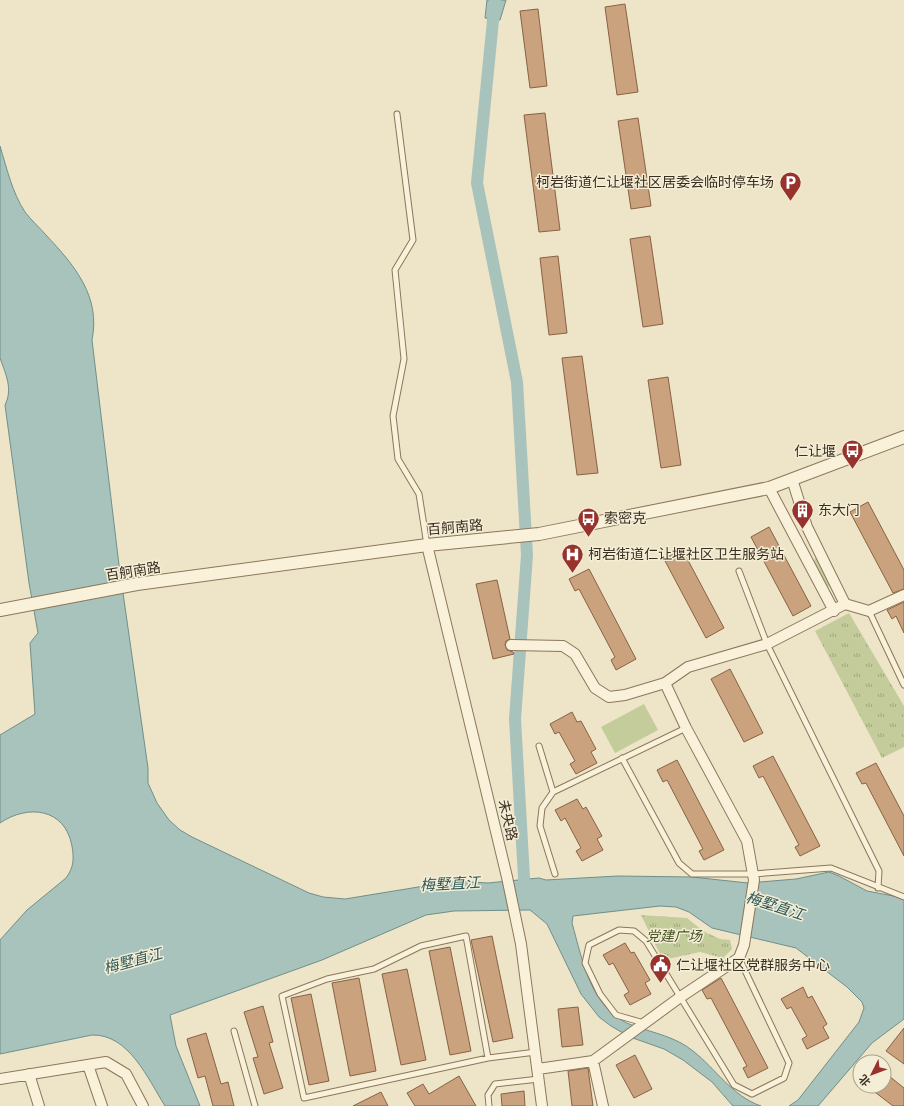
<svg xmlns="http://www.w3.org/2000/svg" width="904" height="1106" viewBox="0 0 904 1106" font-family="Georgia,'Noto Sans SC',serif">
  <style>
    .grass { fill: #c4cc9b }
    .park { fill: url(#park-tufts) }
    .water { fill: #a8c2bc; stroke: #6f908a }
    .lines { fill: none; stroke-linecap: round; stroke-linejoin: round }
    .canal { stroke: #a8c2bc; stroke-width: 12 }
    .building { fill: #cba27e; stroke: #886243 }
    .service-casing { stroke: #8a775c; stroke-width: 7 }
    .minor-casing { stroke: #8a775c; stroke-width: 12 }
    .tertiary-casing { stroke: #8a775c; stroke-width: 14 }
    .service { stroke: #f9f1da; stroke-width: 5 }
    .minor { stroke: #f9f1da; stroke-width: 10 }
    .tertiary { stroke: #f9f1da; stroke-width: 12 }
    .labels { text-anchor: middle; stroke-width: 3; stroke-linejoin: round; paint-order: stroke }
    .poi-label { font-size: 14px; fill: #3a2e20; stroke: #f5eed7; text-anchor: start }
    .street-label { font-size: 14px; fill: #3a2e20; stroke: #f5eed7 }
    .park-label { font-size: 14px; font-style: italic; fill: #485627; stroke: #f5eed7 }
    .water-label { font-size: 15px; font-style: italic; fill: #305959; stroke: #f5eed7 }
  </style>
  <defs>
    <pattern id="park-tufts" width="24" height="20" patternUnits="userSpaceOnUse"><rect width="24" height="20" fill="#c4cc9b"/><path d="M3 7l-1-3M5 7V3M7 7l1-3M15 17l-1-3M17 17v-4M19 17l1-3" fill="none" stroke="#a0a67e"/></pattern>
  </defs>
  <rect width="100%" height="100%" fill="#eee4c7"/>
  <path class="grass" d="M815,558l5,1 12,23 -2,5 -4,-2 -12,-22z
    M644,704l14,26 -43,23 -14,-26z"/>
  <path class="park" d="M849,613l55,93v41l-22,11 -67,-127z
    M641,915l46,3 16,13 17,8 10,1 2,9 -9,9 -23,-6 -37,8z"/>
  <path class="water" d="M487,0h19l-6,20 -15,-2z
    M0,146c7,23 12,46 25,66 6,8 14,15 21,23 28,30 55,61 46,105l27,225 29,203v15l9,20 12,17 11,10 12,7 117,56 14,4 22,2 110,-18 33,2 51,-5 7,2 72,-4 74,1 56,6 48,-4 33,-7 10,4 28,15 37,7v121l-32,24 -54,63h-29l9,-6 61,-78 5,-14 -2,-6 -15,-15 -51,-39 -84,-20 -23,-16 -13,-5 -16,-1 -87,10 -1,7c11,39 19,88 62,103 20,7 42,11 59,25 23,18 39,45 68,55h-28l-21,-24 -29,-22 -19,-11 -34,-12 -19,-11 -12,-9 -18,-23 -34,-70 -17,-14 -76,1 -28,4 -104,45 -152,55 6,31 24,60h-35c-17,-27 -36,-72 -73,-71l-92,19v-114l27,-30 39,-32c8,-11 8,-19 6,-32 -7,-38 -44,-42 -72,-23v-88l35,-21 -5,-71 8,-10 -9,-50 -24,-178c8,-16 1,-30 -5,-47z"/>
  <g class="lines">
    <path class="canal" d="M495,0l-18,183 40,199 10,173 -12,164 10,176"/>
  </g>
  <path class="building" d="M625,4l13,88 -21,3 -12,-88z
    M538,9l9,77 -17,2 -10,-77z
    M545,113l15,117 -21,2 -15,-117z
    M638,118l13,88 -20,3 -13,-88z
    M650,236l13,88 -20,3 -13,-88z
    M558,256l9,77 -18,2 -9,-77z
    M582,356l16,117 -21,2 -15,-117z
    M668,377l13,88 -20,3 -13,-88z
    M868,502l36,68v19l-11,4 -43,-81z
    M769,527l42,79 -18,10 -42,-79z
    M682,549l42,79 -18,10 -42,-79z
    M589,569l47,90 -20,11 -5,-10 4,-3 -36,-68 -4,2 -6,-12z
    M497,580l13,59 -4,2 -1,4 2,5 6,2 1,2 -21,5 -17,-75z
    M904,602v31l-8,-17 -4,3 -5,-9z
    M730,669l33,64 -19,9 -33,-63z
    M572,712l5,10 4,-1 15,28 -5,3 6,11 -21,11 -6,-10 5,-3 -16,-29 -4,2 -5,-10z
    M773,756l47,90 -20,10 -5,-9 4,-2 -36,-69 -4,2 -6,-12z
    M677,760l47,90 -20,10 -5,-9 4,-2 -36,-69 -4,2 -6,-12z
    M876,763l28,53v40l-38,-73 -4,1 -6,-11z
    M577,799l6,10 3,-2 16,29 -5,3 6,11 -21,11 -6,-10 5,-3 -16,-30 -4,3 -6,-11z
    M492,936l21,102 -20,4 -22,-102z
    M625,943l6,10 3,-1 16,28 -5,3 6,11 -21,11 -6,-10 5,-3 -16,-29 -4,2 -6,-10z
    M450,947l21,104 -21,4 -21,-104z
    M407,969l19,91 -25,5 -19,-91z
    M359,978l17,93 -26,5 -18,-93z
    M721,978l47,90 -20,10 -5,-10 4,-2 -36,-68 -4,1 -5,-9z
    M803,987l5,11 4,-2 15,28 -4,3 6,11 -22,11 -5,-10 5,-3 -16,-29 -4,2 -6,-10z
    M311,994l18,87 -20,4 -18,-87z
    M263,1006l10,36 -4,1 14,45 -19,6 -11,-36 5,-1 -14,-45z
    M578,1007l5,38 -21,2 -4,-38z
    M904,1028v36l-18,-13z
    M206,1033l15,51 7,-2 6,24h-21l-8,-30 -7,2 -11,-39z
    M635,1055l17,34 -18,9 -18,-33z
    M588,1068l5,38h-21l-4,-35z
    M884,1072l20,16v18h-11l-26,-20h17z
    M459,1076l17,30h-61l-8,-13 16,-9 6,10z
    M524,1091l1,15h-23l-1,-12z
    M381,1092l7,14h-35z"/>
  <g class="lines">
    <defs>
      <path id="service" d="M397,114l16,126 -18,30 9,89 -11,57 5,43 21,35 8,51
        M739,571l28,73 112,227 -1,17
        M869,611l35,74
        M539,746l14,46 -11,16 -2,18 15,48
        M622,758l57,105 13,11h61l78,-6 73,29
        M553,792l133,-64
        M644,1023l-28,-8 -16,-21 -15,-31 4,-18 30,-15 15,1 12,10 88,144 18,9 32,-16 5,-15 -50,-105
        M234,1031l21,75
        M488,1058l-22,-122 -45,10 -47,23 -47,10 -45,17 22,102 184,-40 48,-6
        M489,1106l-1,-11 7,-11 44,-5"/>
      <path id="minor" d="M792,479l15,48 38,77
        M769,488l65,123
        M427,545l80,332 14,67 21,162
        M511,645l52,1 12,8 20,34 14,9 16,-2 40,-12 23,-16 79,-23 78,-40 24,7 35,-16
        M593,1061l10,45
        M88,1065l14,41
        M538,1069l55,-8 86,-63 60,-40 5,-13 10,-65 -7,-39 -61,-113 -21,-45
        M29,1074l10,32
        M0,1079l106,-17 20,12 17,32"/>
      <path id="tertiary" d="M0,610l137,-26 290,-39 112,-11 230,-46 135,-51"/>
    </defs>
    <use href="#service" class="service-casing"/>
    <use href="#minor" class="minor-casing"/>
    <use href="#tertiary" class="tertiary-casing"/>
    <use href="#service" class="service"/>
    <use href="#minor" class="minor"/>
    <use href="#tertiary" class="tertiary"/>
  </g>
  <defs>
    <symbol id="parking-pin" viewBox="-11 -11 22 30"><path d="M0 17L-7.5 6A9.5 9.5 0 1 1 7.5 6Z" fill="#98322d" stroke="#f5eed7"/><path d="M-3.5-5.5H1a3.5 3.5 0 0 1 0 7H-1V5.5H-3.5ZM-1-3.4V-.6H.8a1.4 1.4 0 0 0 0-2.8Z" fill="#fff"/></symbol>
    <symbol id="bus-pin" viewBox="-11 -11 22 30"><path d="M0 17L-7.5 6A9.5 9.5 0 1 1 7.5 6Z" fill="#98322d" stroke="#f5eed7"/><path d="M-5-6H5V4H4V6H2V4H-2V6H-4V4H-5ZM-3.5-4V0h7V-4ZM-3.5 1.2v1.5H-2V1.2ZM2 1.2v1.5H3.5V1.2Z" fill="#fff"/></symbol>
    <symbol id="building-pin" viewBox="-11 -11 22 30"><path d="M0 17L-7.5 6A9.5 9.5 0 1 1 7.5 6Z" fill="#98322d" stroke="#f5eed7"/><path d="M-4-6H4V6H1V3H-1V6H-4ZM-2.5-4.3h1.7v1.8h-1.7ZM.8-4.3h1.7v1.8H.8ZM-2.5-1h1.7V.8h-1.7ZM.8-1h1.7V.8H.8Z" fill="#fff"/></symbol>
    <symbol id="hospital-pin" viewBox="-11 -11 22 30"><path d="M0 17L-7.5 6A9.5 9.5 0 1 1 7.5 6Z" fill="#98322d" stroke="#f5eed7"/><path d="M-5-5h3v3.5h4V-5h3V5h-3V1.5h-4V5h-3Z" fill="#fff"/></symbol>
    <symbol id="civic-pin" viewBox="-11 -11 22 30"><path d="M0 17L-7.5 6A9.5 9.5 0 1 1 7.5 6Z" fill="#98322d" stroke="#f5eed7"/><path d="M-.6-6.5H3V-4.5H.6V-3L4-1V1h2V6H-6V1h2V-1L-.6-3ZM-1.2 2.5V6h2.4V2.5Z" fill="#fff"/></symbol>
  </defs>
  <g fill-rule="evenodd">
    <use href="#parking-pin" x="778" y="170" width="25" height="34"/>
    <use href="#bus-pin" x="840" y="438" width="25" height="34"/>
    <use href="#building-pin" x="790" y="498" width="25" height="34"/>
    <use href="#bus-pin" x="576" y="506" width="25" height="34"/>
    <use href="#hospital-pin" x="560" y="542" width="25" height="34"/>
    <use href="#civic-pin" x="648" y="952" width="25" height="34"/>
  </g>
  <g class="labels">
    <g class="poi-label">
      <text x="774" y="187" text-anchor="end">柯岩街道仁让堰社区居委会临时停车场</text>
      <text x="836" y="456" text-anchor="end">仁让堰</text>
      <text x="818" y="515">东大门</text>
      <text x="604" y="523">索密克</text>
      <text x="588" y="559">柯岩街道仁让堰社区卫生服务站</text>
      <text x="676" y="970">仁让堰社区党群服务中心</text>
    </g>
    <g class="street-label">
      <text transform="translate(455 527) rotate(-5)" y="5">百舸南路</text>
      <text transform="translate(133 571) rotate(-9)" y="5">百舸南路</text>
      <text transform="translate(508 820) rotate(77)" y="5">未央路</text>
    </g>
    <g class="park-label">
      <text x="674" y="941">党建广场</text>
    </g>
    <g class="water-label">
      <text transform="translate(450 884) rotate(-3)" y="5">梅墅直江</text>
      <text transform="translate(775 906) rotate(18)" y="5">梅墅直江</text>
      <text transform="translate(133 961) rotate(-15)" y="5">梅墅直江</text>
    </g>
  </g>
  <g transform="translate(872 1074) rotate(228)"><circle r="19" fill="#f5eed7" stroke="#aaa18e"/>
  <path d="M0-3L7 15L0 10L-7 15Z" fill="#98322d"/>
  <text y="-6" font-size="11" font-weight="bold" text-anchor="middle" fill="#3a2e20">北</text>
  </g>
</svg>
